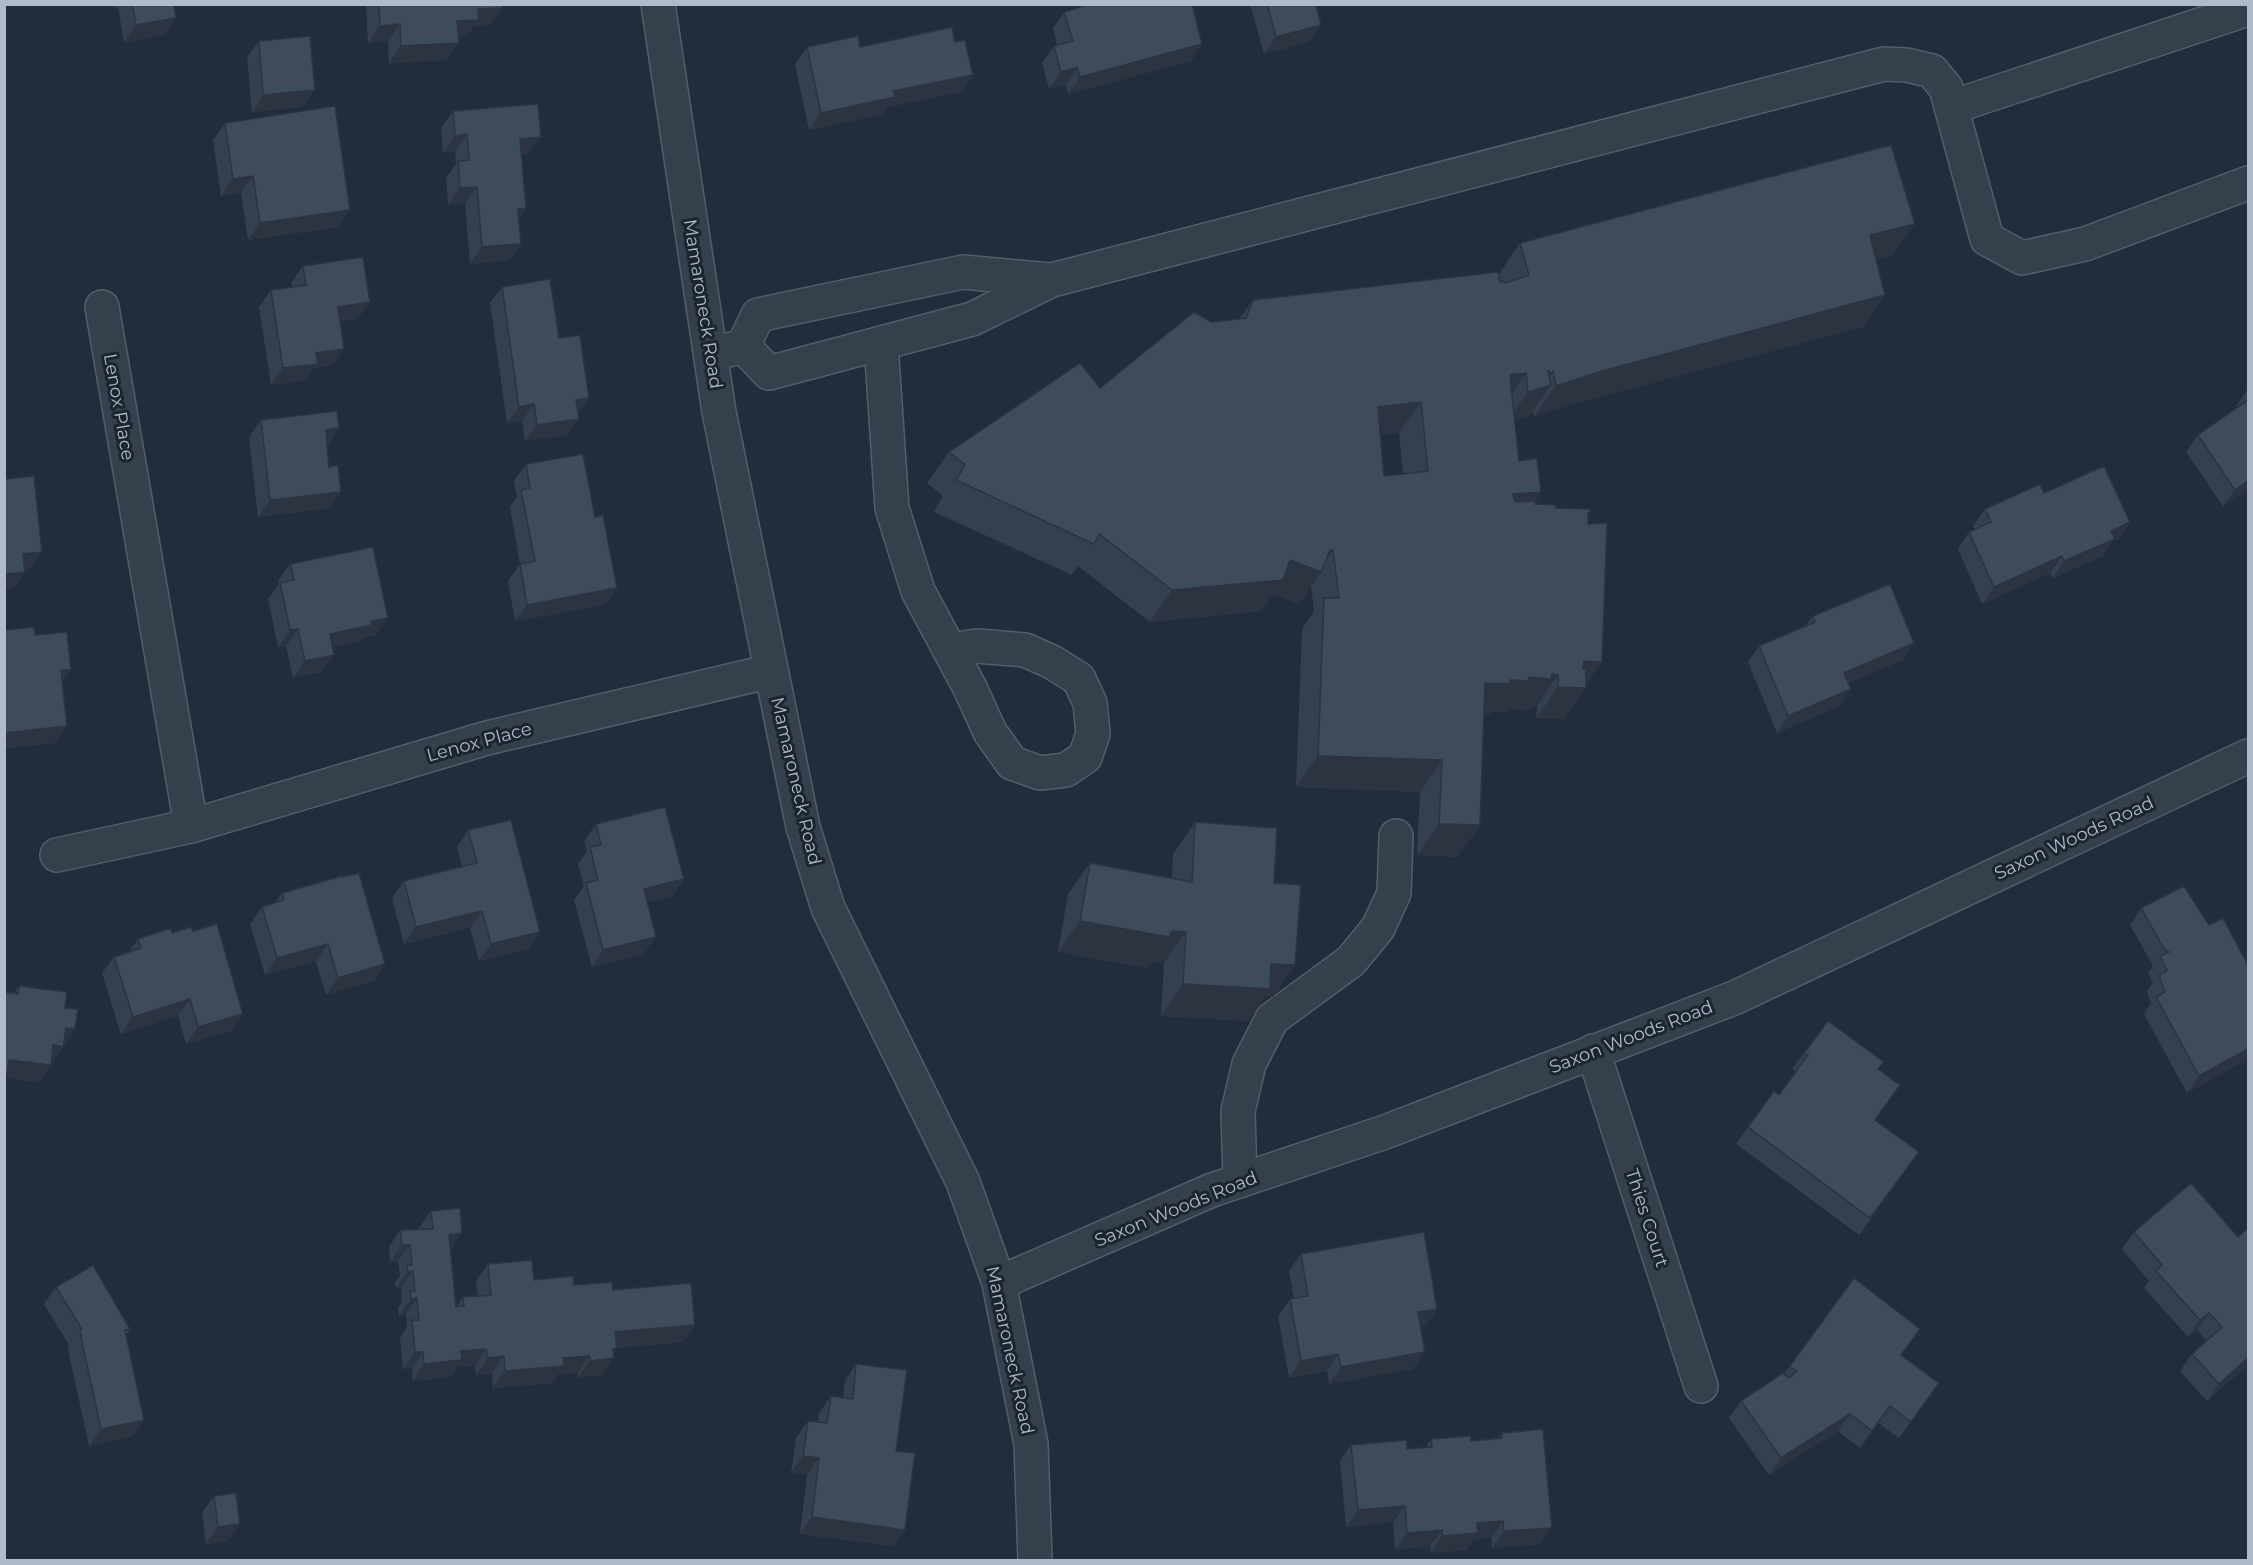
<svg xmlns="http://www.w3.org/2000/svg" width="2253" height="1565" viewBox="0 0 2253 1565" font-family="Montserrat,sans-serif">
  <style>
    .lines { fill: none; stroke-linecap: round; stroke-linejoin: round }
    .minor-casing { stroke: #545d6a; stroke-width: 36 }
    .minor { stroke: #363f4c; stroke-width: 33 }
    .wall { fill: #35404e; fill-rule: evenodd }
    .shaded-wall { fill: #2b3440 }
    .building { fill: #3e4b5b; stroke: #2b3440; stroke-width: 1.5; fill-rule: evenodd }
    .labels { text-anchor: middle; stroke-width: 6; stroke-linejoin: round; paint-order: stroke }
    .street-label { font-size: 18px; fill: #b1bac8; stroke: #1b2431 }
  </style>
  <rect width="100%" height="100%" fill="#222d3c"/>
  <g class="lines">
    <defs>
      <path id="minor" d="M658,4l61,408 84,415 25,81 135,274 36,101 32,161 4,116
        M1952,107l296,-98
        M102,307l89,519
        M881,343l11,165 26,83 52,97 20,44 22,31 28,10 26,-3 19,-13 8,-23 -3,-31 -11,-24 -27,-17 -27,-12 -48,-4 -27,4
        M743,346l26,27 203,-54 80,-39 832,-216 23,1 25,6 14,17 41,151 35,19 63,-14 163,-61
        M721,352l22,-6 15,-31 205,-43 87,8
        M57,855l134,-29 296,-88 284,-67
        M1593,1051l108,335
        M1240,1181l-2,-70 11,-47 23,-45 79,-58 27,-33 16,-35 2,-57
        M999,1283l213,-93 173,-58 349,-134 514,-242"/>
    </defs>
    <use href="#minor" class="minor-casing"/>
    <use href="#minor" class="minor"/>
  </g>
  <path class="wall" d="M113,4h61l-9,31 -41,7 -6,-35 -4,1z
    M366,4h136l-12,21 -16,1 -7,11h-9l-11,23 -58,3 -1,-22 -20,2z
    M1250,4h66l-7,38 -45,12z
    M1064,12l138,32 -11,17 -123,33 -2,-9 -17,4 -7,-26 12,-17 3,-1 -4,-17z
    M259,41l56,49 -12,17 -51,5 -5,-55z
    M955,42l18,33 -12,17 -73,15 -5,7 -74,16 -14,-66 12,-17h53z
    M453,111l76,43h-7l4,54 -7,11 2,25 -12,16 -39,4 -5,-60 -17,1 -2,-27 10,-14 -1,-13 -12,2 -2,-25z
    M225,123l113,104 -90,13 -7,-47 -20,3 -8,-56z
    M1520,243l373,12 -17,4 -13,68 -283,75 -46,15 -1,-6 -4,5 -14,4 4,41 16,43 21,4 32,9 -2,168 -22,34h-28l1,-13h-4l-3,4 -21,-1 -2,3h-16l-3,3h-4l-26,142 -41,-2 3,-63 -124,-5 6,-158 12,-18 -3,-25 -12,18 -26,-10 -12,17 -111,11 -72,-56 -6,9 -138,-63 9,-16 -16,-13 22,-31 151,-64 111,-66 28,-3 14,-19 246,-26zM1399,433l4,41 -19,2 -4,-41z
    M303,266l55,53 -18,2 -7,44 -19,3 -8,12 -35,5 -12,-78 12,-17 21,-3 -1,-4z
    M502,287l57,51 30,60 -11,15 -11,22 -42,6 -3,-20 -15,2 -17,-120z
    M2248,389v101l-25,16 -37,-54 12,-17 40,-27 -2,-2z
    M261,420l66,25 3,63 -72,9 -9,-80z
    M526,464l79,141 -90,16 -7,-40 12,-17 -10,-57 7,-10 -3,-16z
    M2044,493l86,29 -12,17 -5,2 -10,15 -50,22 -3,-5 -68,31 -24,-55 11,-17 6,-3 -2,-3 12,-17z
    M290,564l98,54 -12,17 -13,2 -3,4 -27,6 -11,25 -29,6 -7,-32 -8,1 -10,-48 11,-15 -1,-3z
    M1813,616l90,44 -55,23 -9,23 -62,27 -29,-71 11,-16 47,-21z
    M1195,822l79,61 21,82 -22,32 -8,-1 -17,25 -87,-5 3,-53h-13l-4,5 -89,-16 10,-58 22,-31 82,15 1,-24z
    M596,824l88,55 -12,17 -25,6 -3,52 -52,13 -18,-67 10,-14 -6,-22 9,-13 -3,-10z
    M468,830l60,119 -49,12 -9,-33 -66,16 -12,-46 12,-17 58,-14 -5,-20z
    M282,893l103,71 -11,17 -48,14 -10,-34 -51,14 -15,-51 12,-17 13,-4z
    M2141,908l107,57v94l-61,34 -43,-79 7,-11 -4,-12 6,-8 -5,-10 5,-7 -23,-41z
    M172,933l59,98 -45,13 -8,-28 -57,18 -19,-61 12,-16 15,-5 9,-13z
    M19,986l46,22 10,21 -36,53 -35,-4 9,-84z
    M1804,1053l74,16 -3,51 32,49 -48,66 -123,-91 38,-53 5,4 17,-23 -4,-3z
    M431,1211l20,39 5,57 7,-10 15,-1 -2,-15 12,-17 46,16 79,10 82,35 -12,17 -66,6 -14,27 -25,2v-4l-20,1 -5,9 -60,5 -1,-15 -16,2 -1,-9 -17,1 -7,10 -38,4 -1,-13 -9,1 -3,-32 7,-10 -1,-12 -7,1 -1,-8 4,-6 -1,-14h-5l-1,-6 5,-6 -2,-15 -8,1 -1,-15 11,-17h20l-1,-2z
    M2248,1228v137l-41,36 -27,-30 12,-17 15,-13 -10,-11 -9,7 -44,-49 5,-7 -27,-32 12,-17 104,5z
    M1301,1254l125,72 -6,1 -7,42 -84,15 -2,-13 -38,7 -11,-62 12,-17h4l-5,-28z
    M1854,1278l47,77 38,28 -40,55 -21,-15 -18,25 -22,-17 -69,44 -40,-57 12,-17 43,-27z
    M56,1287l74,42 -4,6 18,85 -12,16 -43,10 -19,-87 -2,-12 1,-2 -25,-41z
    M856,1364l40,87 9,79 -12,16 -93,-12 7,-59 -16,-2 5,-35 12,-17 10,1 1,-9 12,-17 12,1 2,-16z
    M1502,1433l38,111 -48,4 -1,-10 -17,1 -7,11 -36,3 -1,-7 -35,4 -2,-28 -47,5 -6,-66 11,-16 56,4 18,-1 6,-9 40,2 27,-2z
    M214,1496l14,45 -22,3 -4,-31z"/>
  <path class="shaded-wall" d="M116,4h4l-2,3 -4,1z
    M502,8l-12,17 -16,1 -7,11 -21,1 11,-17 21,-12z
    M176,18l-11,17 -41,7 12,-17z
    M400,24l-12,17 -20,2 12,-17z
    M1321,25l-12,17 -45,12 12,-17z
    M459,43l-12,17 -58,3 12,-17z
    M1202,44l-11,17 -123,33 12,-17z
    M1077,68l-11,17 -17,4 12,-17z
    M973,75l-12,17 -73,15 -5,7 -74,16 12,-17 72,-22z
    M315,90l-12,17 -51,5 11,-17z
    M467,134l-12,17 -12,2 12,-17z
    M541,137l-12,17 -21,2 12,-17z
    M253,176l-12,17 -20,3 12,-17z
    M477,187l-12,17 -17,1 12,-17z
    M526,208l-11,17 3,-16z
    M350,210l-12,17 -90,13 12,-17z
    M1915,224l-22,31 -45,12 22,-32z
    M521,244l-12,16 -39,4 12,-17z
    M1885,295l-22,32 -283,75 -46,15 22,-31 46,-15z
    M370,302l-12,17 -31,5 11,-17z
    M344,349l-11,16 -19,3 -8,12 -35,5 12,-17 33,-15z
    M1526,373l-22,31 6,-29z
    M1551,385l-22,31 -23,7 22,-31z
    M589,398l-12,16 -1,-14z
    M1421,402l-22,31 -43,5 22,-31z
    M534,404l-12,17 -15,2 12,-16z
    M579,419l-12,16 -42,6 12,-16z
    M339,428l-11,17 -2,-15z
    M2248,481v9l-25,16 12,-16z
    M341,492l-11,16 -72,9 12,-17z
    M1541,492l-22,31 -6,-29z
    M2130,522l-12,17 -5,2 -10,15 -50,22 11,-17 47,-30z
    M1330,550h3l-15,21 3,1 -22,32 -26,-10 -12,17 -111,11 22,-32z
    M42,552l-12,17 -19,2 12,-17z
    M2062,556l-12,17 -68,31 12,-17z
    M25,572l-12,17 -9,1v-16z
    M617,588l-12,17 -90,16 12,-16z
    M388,618l-12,17 -13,2 -3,4 -42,10 12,-17 41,-13z
    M298,629l-12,17 -8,1 12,-17z
    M1914,643l-11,17 -71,30 12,-17z
    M334,655l-12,17 -29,6 12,-17z
    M1584,661l18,1 -18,26h2l-22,31h-28l22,-32z
    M61,670h10l-12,16z
    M1552,674l6,1 -21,31h-4l-3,4 -21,-1 -2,3h-16l-3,3 -25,-1 22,-31z
    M1851,689l-12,17 -62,27 11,-17z
    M67,726l-11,17 -52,6v-16z
    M1318,756l124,4 -22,32 -124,-5z
    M1439,824l41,1 -22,32 -41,-2z
    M684,879l-12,17 -40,9 12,-16z
    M482,911l-12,17 -66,16 12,-17z
    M1080,921l106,11 -22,31h-13l-4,5 -89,-16z
    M540,932l-12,17 -49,12 12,-17z
    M656,937l-12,17 -52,13 11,-17z
    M328,944l-12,17 -51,14 12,-17z
    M385,964l-11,17 -48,14 12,-17z
    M1271,964l24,1 -22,32 -8,-1 -17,25 -87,-5 22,-32z
    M190,999l-12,17 -57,18 12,-17z
    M243,1014l-12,17 -45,13 12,-17z
    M66,1028l9,1 -12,17z
    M53,1045l10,2 -11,16z
    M2248,1049v10l-61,34 12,-17z
    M9,1060l42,5 -12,17 -35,-4v-11z
    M462,1233l-11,17 -2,-15z
    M402,1245h8l-12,16 -8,1z
    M413,1271l-12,17h-5l12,-16z
    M417,1298l-11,17 -7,1 12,-17z
    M1437,1309l-11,17 -20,3 12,-17z
    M2209,1313l-12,17 -9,7 12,-17z
    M695,1325l-12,17 -79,7 11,-17z
    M617,1348l-7,11 4,-1 -11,17 -25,2 12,-16 23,-12z
    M486,1349l-11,17 -17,1 -7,10 -38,4 11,-17 37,-13z
    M415,1352h8l-11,16 -9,1z
    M1425,1352l-12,17 -84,15 12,-17z
    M1338,1354l-11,17 -38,7 12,-17z
    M504,1356l-12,17 -16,2 12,-17z
    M589,1356l-11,17 -20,1 -5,9 -60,5 12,-17 58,-13z
    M2248,1358v7l-41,36 12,-17z
    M1850,1414l-12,17 -69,44 12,-17z
    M144,1420l-12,16 -43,10 12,-17z
    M803,1456l16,2 -12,17 -16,-2z
    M1405,1506l-12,16 -47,5 12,-17z
    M812,1517l93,13 -12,16 -93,-12z
    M1503,1521l-12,17 -17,1 -7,11 -36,3 11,-17 35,-13z
    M240,1524l-12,17 -22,3 12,-17z
    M1552,1528l-12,16 -48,4 12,-17z
    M1442,1530l-12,16 -35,4 12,-17z"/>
  <path class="building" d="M132,4h42l2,14 -40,7z
    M379,4h123v4l-24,1 1,11 -22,1 2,22 -58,3 -1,-22 -20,2z
    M1090,4h102l10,40 -122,33 -3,-9 -16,4 -7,-26 19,-5 -9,-29z
    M1267,4h49l5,21 -45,12z
    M952,27l3,15 10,-2 8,35 -80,16 2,6 -74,16 -14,-66 51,-11 2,11z
    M310,36l5,54 -52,5 -4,-54z
    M538,104l3,33 -21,2 6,69 -8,1 3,35 -39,3 -5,-60 -17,1 -2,-27 11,-1 -2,-26 -12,2 -2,-25z
    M335,106l15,104 -90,13 -7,-47 -20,3 -8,-56z
    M1891,145l24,79 -45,11 15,60 -283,76 -46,15 -3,-15 -2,3 -3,-4 3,15 -23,7 -2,-19 -16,2 9,86 18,-3 4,34 -28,2 1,5 2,3 20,-1 -1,3 21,1v3l34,1v4h-2v11l19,-1 -5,139 -18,-1 -1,8h3v19l-28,-1v-12l-6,-1 -1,5 -22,-2v4l-19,-1v4l-25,-1 -5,142 -41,-1 3,-64 -124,-4 6,-158h15l-6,-48h-3l-9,22 -31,-12 -7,20 -111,10 -73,-56 -5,10 -138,-64 9,-15 -16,-13 131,-89 20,25 94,-76 17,10 35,-4 7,-18 245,-28 2,10 4,-1 1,2 24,-8 -9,-32zM1421,402l7,69 -44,5 -6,-69z
    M363,257l7,45 -32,5 6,42 -28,4 2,11 -35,4 -12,-78 35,-5 -3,-19z
    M550,279l9,59 21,-3 9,63 -13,2 3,19 -42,6 -3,-21 -15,3 -17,-120z
    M2248,400v81l-13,9 -37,-55z
    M337,411l2,17 -13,2 3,37 9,-2 3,27 -71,8 -9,-80z
    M583,454l12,63 8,-2 14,73 -90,17 -7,-41 15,-3 -14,-71 9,-2 -4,-24z
    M4,463l2,16 28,-3 8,76 -19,2 2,18 -21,2z
    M2104,466l26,56 -19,9 4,8 -51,22 -2,-5 -68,31 -25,-55 22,-10 -6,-13 55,-25 4,9z
    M373,547l15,71 -17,3 1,4 -42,9 4,21 -29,6 -7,-32 -8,1 -10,-47 14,-3 -4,-16z
    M1890,584l24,59 -70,30 7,16 -63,27 -29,-70 56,-24 -2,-6z
    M34,627l1,8 32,-3 4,38h-10l6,56 -63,7v-103z
    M665,807l19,72 -40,10 12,48 -53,13 -17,-67 12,-3 -8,-33 11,-2 -5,-21z
    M511,820l29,112 -49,12 -9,-33 -66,16 -12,-46 73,-18 -9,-33z
    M1195,822l82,6 -3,55 27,2 -6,80 -24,-1 -1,25 -87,-5 3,-52 -14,-1 -3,6 -89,-16 10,-58 102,19z
    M359,873l26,91 -47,14 -10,-34 -51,14 -15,-51 22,-7 -2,-7 60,-17 1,1z
    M2184,886l25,39 14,-7 25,47v84l-49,27 -43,-79 9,-5 -6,-17 8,-4 -7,-15 9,-4 -4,-2 -24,-42z
    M217,924l26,90 -45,13 -8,-28 -57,18 -19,-60 27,-9 -3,-9 33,-11 1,5 19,-6 2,4z
    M19,986l48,6 -2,16 13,1 -3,20 -9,-1 -3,19 -10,-2 -2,20 -42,-5 -2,15h-3v-83l14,2z
    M1828,1021l56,41 -6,7 22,16 -25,35 44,32 -49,66 -122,-91 26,-36 5,4 29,-40 -4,-2z
    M2191,1183l47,54 10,-9v130l-29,26 -27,-30 30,-27 -13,-14 -9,7 -44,-49 6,-6 -28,-33z
    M460,1208l2,25 -13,2 7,72 8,-1 -1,-9 28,-2 -3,-31 44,-4 2,20 39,-4 1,9 38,-3 1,8 78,-7 4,42 -80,7 2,16 -4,1 1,9 -24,3 -1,-5 -26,2 1,8 -59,5 -1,-15 -16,2 -2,-9 -25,2 1,9 -38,4 -1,-12h-8l-3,-32h7l-2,-22 -6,1 -1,-8h5l-2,-20 -5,1 -1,-7h5l-2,-20h-8l-2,-15 33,-1 -2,-18z
    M1424,1232l13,77 -19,3 7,40 -84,15 -3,-13 -37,7 -11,-62 18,-3 -7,-42z
    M93,1265l37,64 -5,1 19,90 -43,9 -19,-87 -2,-12 2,-1 -26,-42z
    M1854,1278l66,51 -19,26 38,28 -28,39 -21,-16 -18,25 -22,-17 -69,44 -40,-57 42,-28 6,5 8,-7 -8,-4z
    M856,1364l51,6 -11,81 19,2 -10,77 -93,-13 7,-59 -16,-2 5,-35 19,2 4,-27 22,3z
    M1543,1429l9,99 -48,3 -1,-10 -26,2 1,10 -36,3v-6l-35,3 -2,-27 -47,4 -7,-65 56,-5v9l25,-2 -1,-8 40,-3v5l31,-3v-5z
    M236,1493l4,31 -22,3 -4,-31z"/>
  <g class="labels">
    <g class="street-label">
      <text transform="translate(703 304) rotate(81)" y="6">Mamaroneck Road</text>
      <text transform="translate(119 407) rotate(80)" y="6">Lenox Place</text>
      <text transform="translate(479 742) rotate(-15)" y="6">Lenox Place</text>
      <text transform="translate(796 781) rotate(77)" y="6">Mamaroneck Road</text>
      <text transform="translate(2074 838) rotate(-25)" y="6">Saxon Woods Road</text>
      <text transform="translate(1631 1037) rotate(-21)" y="6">Saxon Woods Road</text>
      <text transform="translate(1176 1209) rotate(-22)" y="6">Saxon Woods Road</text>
      <text transform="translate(1647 1218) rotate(72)" y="6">Thies Court</text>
      <text transform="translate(1010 1350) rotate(78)" y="6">Mamaroneck Road</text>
    </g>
  </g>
  <rect width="2253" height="1565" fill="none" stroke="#b1bac8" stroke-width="12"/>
</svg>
